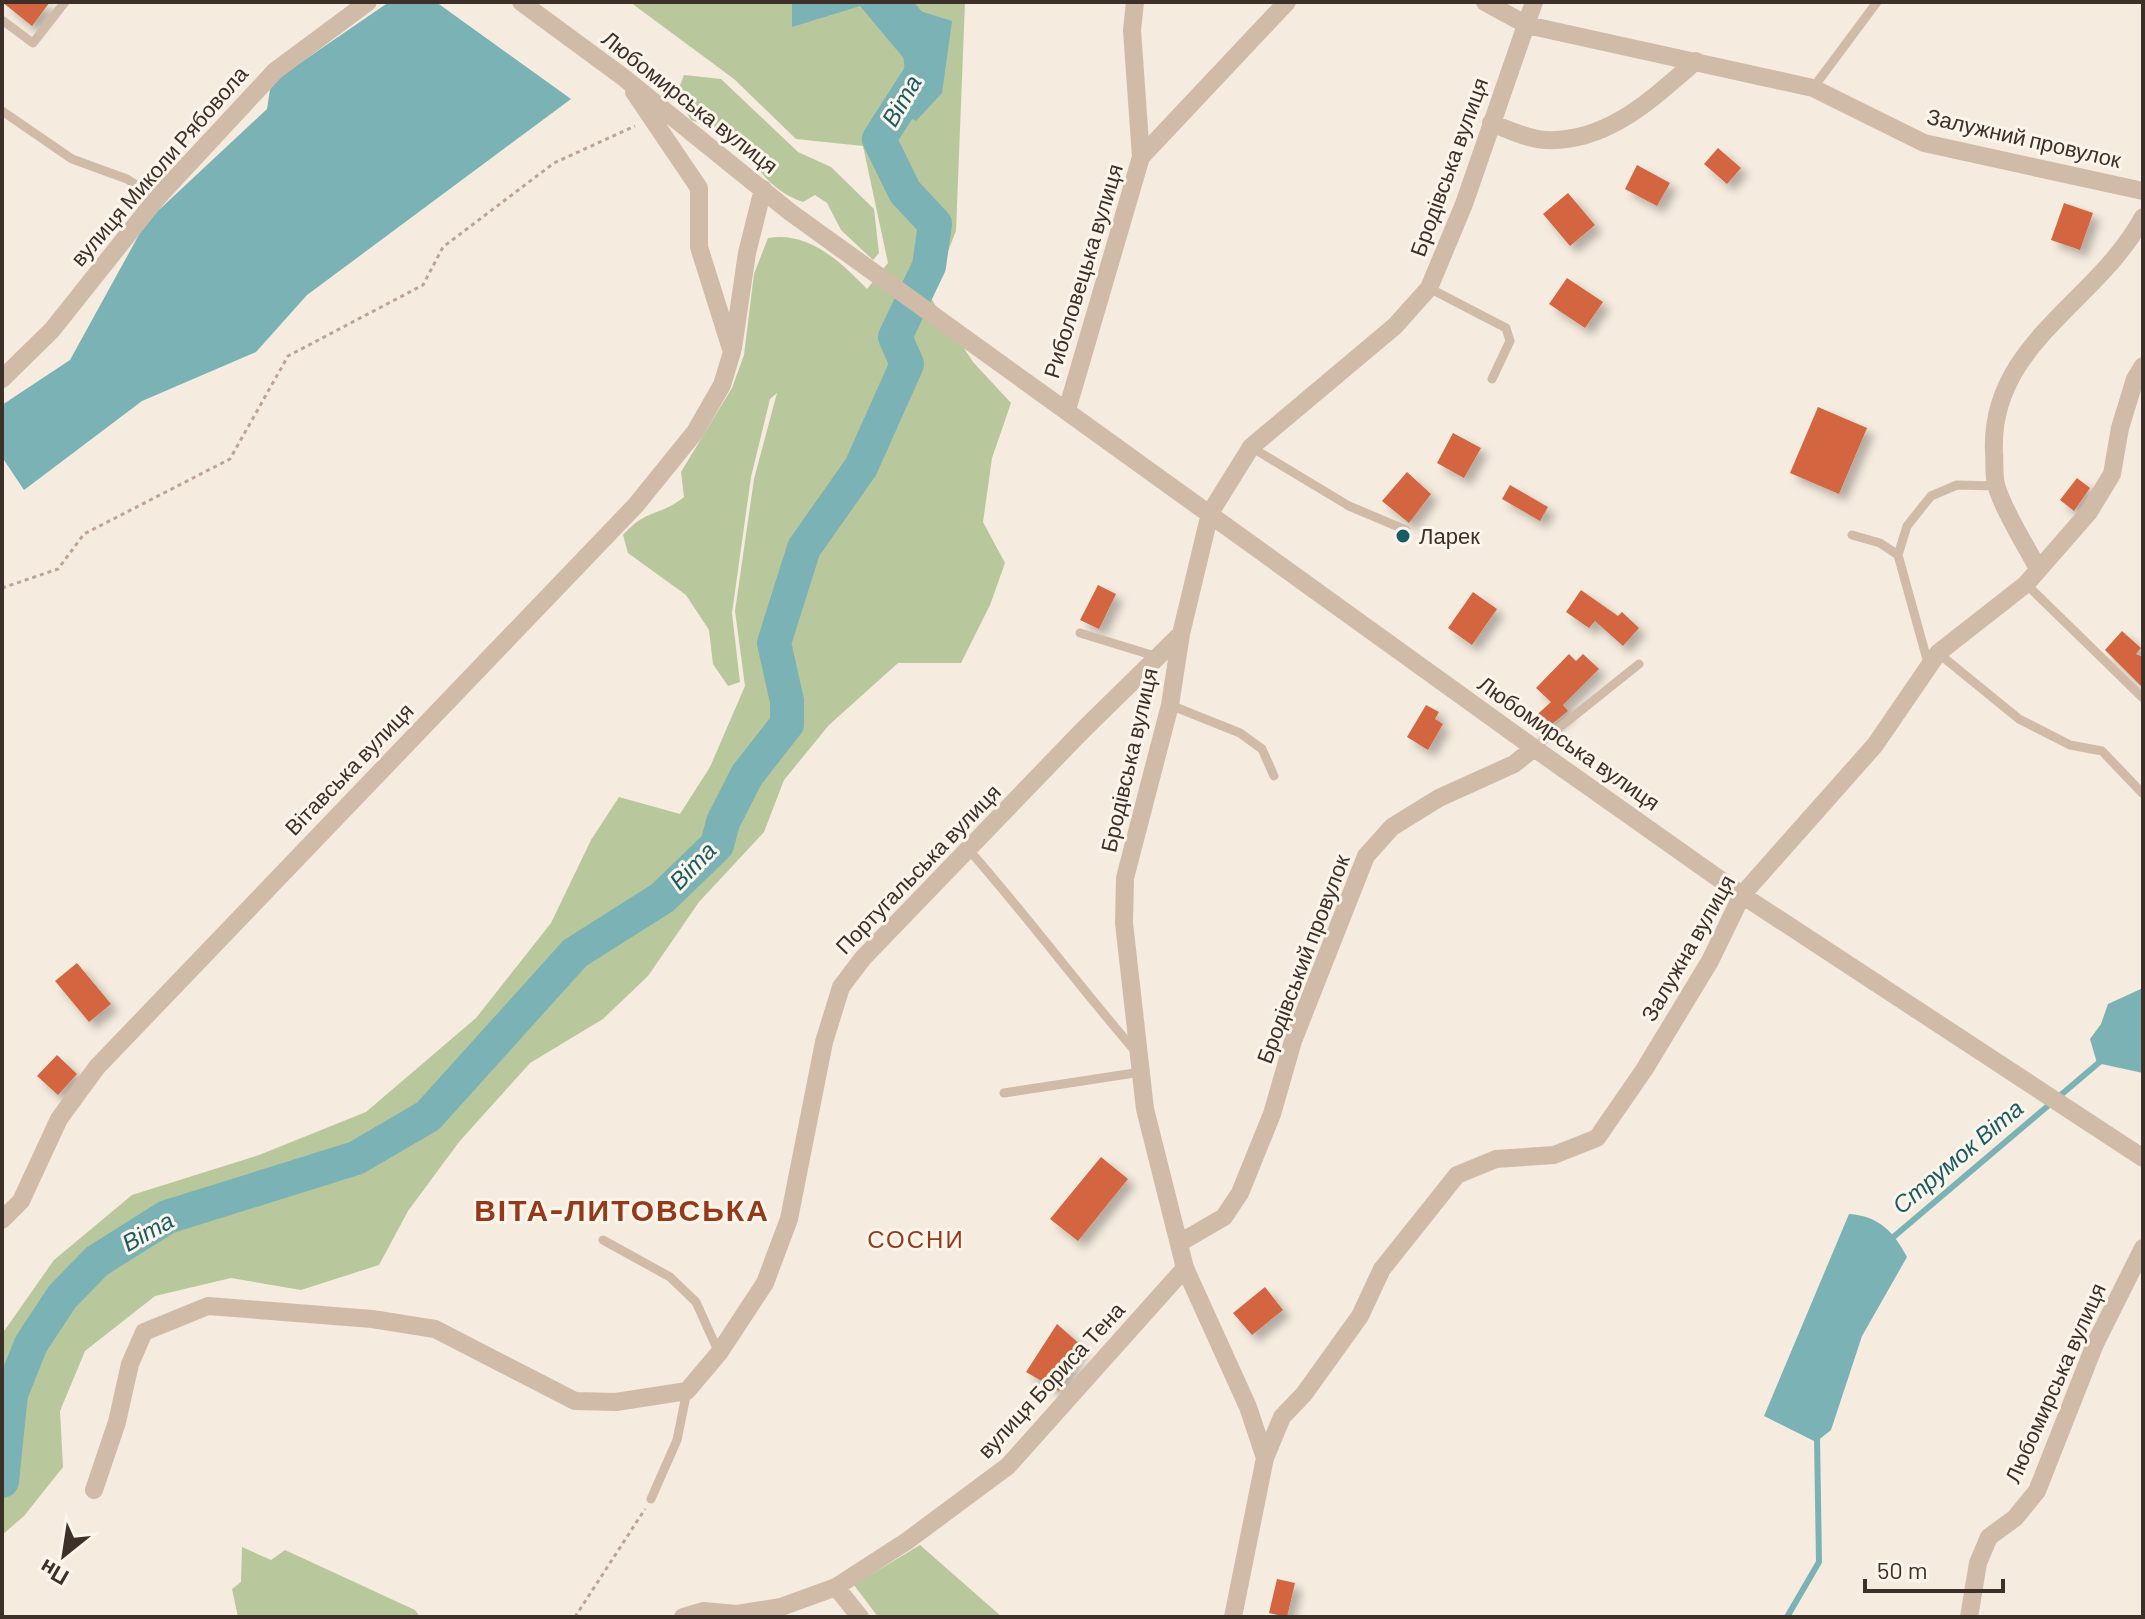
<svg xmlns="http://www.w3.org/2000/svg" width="2145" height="1619" viewBox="0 0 2145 1619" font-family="Barlow,sans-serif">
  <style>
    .green { fill: #b8c79c }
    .water { fill: #7ab2b6 }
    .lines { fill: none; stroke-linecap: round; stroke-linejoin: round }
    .stream { stroke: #7ab2b6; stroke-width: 6 }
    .river { stroke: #7ab2b6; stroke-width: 34 }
    .building { fill: #d3663f; filter: url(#shadow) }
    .path { stroke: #bca592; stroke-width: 3; stroke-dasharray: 4 4; stroke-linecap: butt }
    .lane { stroke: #d0bba9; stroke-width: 9 }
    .street { stroke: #d0bba9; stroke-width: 18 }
    .poi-dot { fill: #195c63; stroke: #fcf5ec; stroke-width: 3 }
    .labels { text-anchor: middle; stroke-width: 6; stroke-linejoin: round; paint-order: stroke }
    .street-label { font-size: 22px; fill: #3c3029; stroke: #fcf5ec }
    .poi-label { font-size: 22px; fill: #3c3029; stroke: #fcf5ec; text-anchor: start }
    .water-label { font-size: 24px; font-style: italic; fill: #195c63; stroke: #fcf5ec }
    .neighbourhood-label { font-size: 24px; letter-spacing: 2px; fill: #943919; stroke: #fcf5ec }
    .district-label { font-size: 30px; font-weight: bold; letter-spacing: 2px; fill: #943919; stroke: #fcf5ec }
  </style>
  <defs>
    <filter id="shadow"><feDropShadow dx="7" dy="7" stdDeviation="4" flood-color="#0004"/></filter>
  </defs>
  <rect width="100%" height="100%" fill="#f5ebdf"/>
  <path class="green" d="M630,2h335l-9,229 -26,66 43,65 38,41 -19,55 -9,64 22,41 -15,42 -29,58h-63l-69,62 -45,55 -20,52 -65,70 -51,74 -45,43 -73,44 -71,79 -51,69 -29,54 -78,25 -70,-12 -76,18 -70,55 -25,60 3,56 -39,49 -22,19v-201l52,-74 78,-65 127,-40 107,-43 110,-94 75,-95 40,-83 28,-43 61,17 30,-47 35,-81 -10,-75 19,-132 23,-86 -7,6 -19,78 -19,136 8,69 -12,4 -15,-22 -4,-34 -23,-35 -58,-42 -5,-18c24,-27 36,-18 61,-38l-3,-25 51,-84 12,-33 10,-81 14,-36c40,-7 72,23 99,51l21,-26 -25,-117 -67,-7 -62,-60z
    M684,75l37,4 77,73 33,15 43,42 5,44 -6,7 -32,-30 -14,-27 -12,-8 -12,7c-29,-10 -52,-35 -59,-64l-53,-18 -15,-25z
    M920,1545l82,72h-124l-24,-32z
    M242,1547l29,13 14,-10 130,60 5,7h-182l-6,-28 9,-7z"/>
  <path class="water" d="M389,2h47l135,97 -264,196 -51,57 -114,49 -118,89 -22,-33v-52l68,-45 76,-138 121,-113 4,-26z
    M792,2h114l1,5 45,14 -10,72 -26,28 -26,-15 17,-44 -47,-56 -68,21z
    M2143,988v85l-46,-10 -7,-24 11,-15 7,-20z
    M1849,1214c30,2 45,18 58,43l-45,79 -31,94 -15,12 -52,-26z"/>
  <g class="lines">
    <path class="stream" d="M1891,1239l211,-179
      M1787,1617l32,-55 -2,-125"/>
    <path class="river" d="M2,1481l9,-87 20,-50 31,-47 35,-36 70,-44 189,-59 72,-42 147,-163 87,-55 55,-53 6,-23 24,-47 40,-51v-23l-13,-58 30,-95 57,-81 46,-103 -12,-27 34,-71 6,-42 -30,-32 -26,-53 43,-67 -4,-38 -26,-32"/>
  </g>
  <path class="building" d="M2,2h48l-18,24z
    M1718,148l23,20 -14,16 -23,-20z
    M1637,165l33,18 -13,23 -32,-17z
    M1568,193l27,32 -25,21 -27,-32z
    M2064,203l29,10 -13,37 -29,-10z
    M1567,278l36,24 -18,26 -36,-24z
    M1818,407l49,21 -28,66 -49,-21z
    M1453,433l28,15 -17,30 -27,-15z
    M1407,472l24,22 -22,29 -27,-22z
    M2077,478l13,10 -16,23 -14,-11z
    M1510,485l38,22 -8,14 -38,-22z
    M1098,585l18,9 -17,35 -19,-9z
    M1581,590l37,26 4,-4 17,16 -16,18 -28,-25 -6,7 -23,-16z
    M1473,592l24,17 -25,36 -24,-17z
    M2122,631l19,17 -5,6 7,3v31l-38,-38z
    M1569,654l7,7 7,-7 16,15 -36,36 5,6 -27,22 -11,-12 21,-19 -15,-14z
    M1426,705l13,7 -4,7 8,5 -15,26 -21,-13z
    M77,963l34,41 -22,18 -34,-41z
    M57,1055l20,19 -19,21 -21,-19z
    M1101,1157l27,22 -50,62 -28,-22z
    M1265,1287l18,23 -31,25 -19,-22z
    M1057,1324l24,21 -22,46 -33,-19z
    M1277,1579l18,4 -8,34 -18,-4z"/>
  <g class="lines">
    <path class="path" d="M2,588l56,-19 26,-35 146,-75 58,-103 135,-71 20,-38 111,-84 81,-37
      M575,1617l70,-108"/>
    <path class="lane" d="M2,20l31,23 32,-41
      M1813,88l64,-86
      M2,111l70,48 55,20 30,19
      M1429,288l77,40 4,13 -18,38
      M1251,447l98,59 57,24
      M1852,535l28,8 18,12
      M2026,584l117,114
      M1080,633l78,24
      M1938,653l81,66 51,26 32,6 41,43
      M1928,663l-30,-108 9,-29 24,-30 26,-11 39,1
      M1170,705l70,28 22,16 12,27
      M1534,748l105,-84
      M969,850c58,66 110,136 167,202
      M1004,1093l137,-21
      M603,1240l67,37 26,25 23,51
      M651,1499l26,-59 10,-49"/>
    <path class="street" d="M521,2l102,75 167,135 744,536 208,147 401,263
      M1485,2l42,23 286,63 111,55 219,48
      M1491,123c16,6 36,16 54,17 62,3 107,-41 151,-79
      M1141,157l146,-155
      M733,348l14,-95 16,-64
      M2,379l50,-49 105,-132 118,-127 93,-69
      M1067,410l74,-253 -9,-127 3,-28
      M2038,569c-13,-26 -32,-53 -41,-81 -4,-11 -2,-25 -3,-36 -5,-108 104,-150 149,-235
      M2,1220l19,-19 38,-82 38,-52 539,-562 59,-73 27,-47 10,-33 -33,-105v-59l-65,-96
      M1181,1242l43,-25 16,-24 32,-79 21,-73 73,-185 26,-29 47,-29 75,-34 20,-16
      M1265,1458l17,-41 22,-23 56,-78 22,-47 75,-94 39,-16 58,-4 43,-17 47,-68 66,-109 32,-66 133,-150 63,-92 88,-69 63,-72 23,-38 8,-46 15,-49 8,-13
      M94,1490l23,-68 13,-58 14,-32 64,-26 164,13 63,10 140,72 41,1 71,-11 32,-38 46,-70 24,-64 35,-177 17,-55 22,-29 219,-227 99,-97
      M836,1587l24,30
      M683,1617l20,-6 34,3 44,-7 55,-20 71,-46 101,-75 177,-198
      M1233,1617l32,-159 -17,-51 -63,-139 -40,-159 -21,-186 1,-45 45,-173 11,-71 29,-121 41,-66 144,-121 34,-38 35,-84 70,-202
      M1969,1617l9,-54 11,-26 26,-19 22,-27 58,-147 48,-96"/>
  </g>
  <circle class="poi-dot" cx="1403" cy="536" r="8"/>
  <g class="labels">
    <g class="street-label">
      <text transform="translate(690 102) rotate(38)" y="8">Любомирська вулиця</text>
      <text transform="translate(2024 138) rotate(13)" y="8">Залужний провулок</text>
      <text transform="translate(159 166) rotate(-49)" y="8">вулиця Миколи Рябовола</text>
      <text transform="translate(1449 167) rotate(-70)" y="8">Бродівська вулиця</text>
      <text transform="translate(1083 271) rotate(-73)" y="8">Риболовецька вулиця</text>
      <text transform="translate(1569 743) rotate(35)" y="8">Любомирська вулиця</text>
      <text transform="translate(1129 760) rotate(-77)" y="8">Бродівська вулиця</text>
      <text transform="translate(349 769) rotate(-46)" y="8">Вітавська вулиця</text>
      <text transform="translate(918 869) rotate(-46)" y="8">Португальська вулиця</text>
      <text transform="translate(1688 948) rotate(-60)" y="8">Залужна вулиця</text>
      <text transform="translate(1303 959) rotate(-69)" y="8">Бродівський провулок</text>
      <text transform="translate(1051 1380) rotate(-47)" y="8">вулиця Бориса Тена</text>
      <text transform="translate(2055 1383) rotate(-66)" y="8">Любомирська вулиця</text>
    </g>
    <g class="poi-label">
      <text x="1419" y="544">Ларек</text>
    </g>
    <g class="water-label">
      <text transform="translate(902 101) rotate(-60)" y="8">Віта</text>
      <text transform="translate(693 866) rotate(-46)" y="8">Віта</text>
      <text transform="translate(1958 1157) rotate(-40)" y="8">Струмок Віта</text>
      <text transform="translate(148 1232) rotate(-29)" y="8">Віта</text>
    </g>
    <g class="neighbourhood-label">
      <text x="916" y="1248">СОСНИ</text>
    </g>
    <g class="district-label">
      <text x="622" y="1221">ВІТА-ЛИТОВСЬКА</text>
    </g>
  </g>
  <rect width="2145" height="1619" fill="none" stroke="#3c3029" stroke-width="8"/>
  <g transform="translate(64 1555) rotate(210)" stroke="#fcf5ec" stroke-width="6" paint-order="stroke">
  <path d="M0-6L14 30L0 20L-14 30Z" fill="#3c3029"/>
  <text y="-12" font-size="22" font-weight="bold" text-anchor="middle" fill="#3c3029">Пн</text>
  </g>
  <path d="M1865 1579v12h138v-12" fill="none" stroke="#3c3029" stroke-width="4"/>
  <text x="1877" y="1579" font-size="24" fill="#3c3029" stroke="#fcf5ec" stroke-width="6" paint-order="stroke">50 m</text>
</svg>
